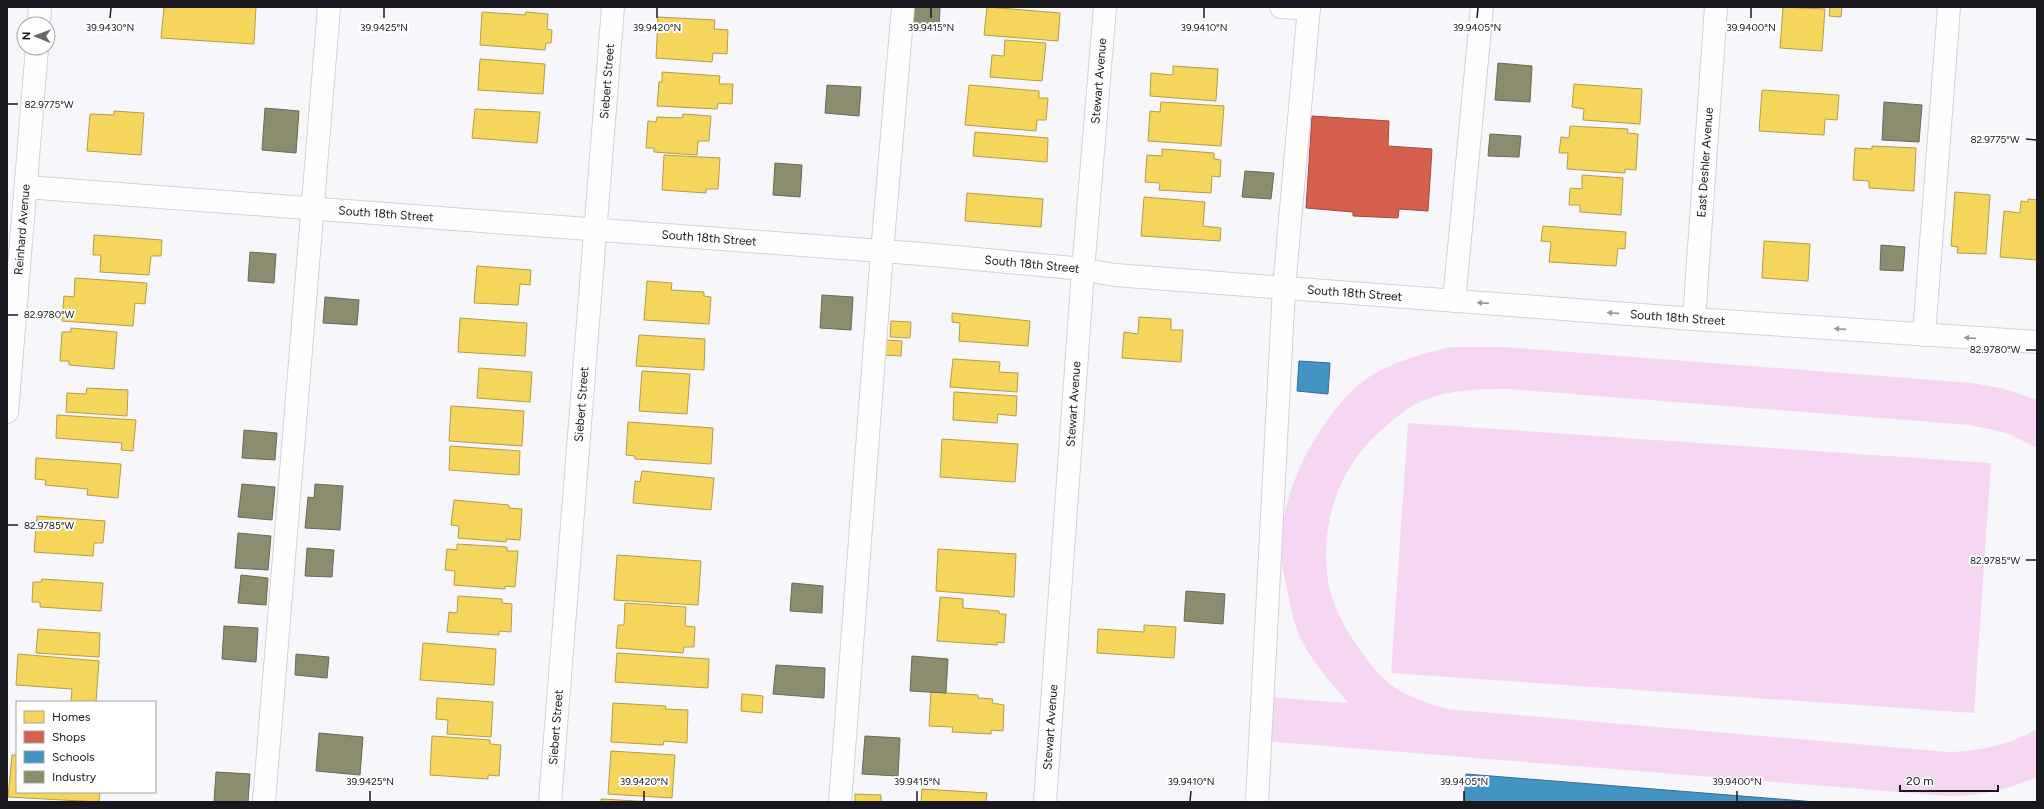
<svg xmlns="http://www.w3.org/2000/svg" width="2044" height="809" viewBox="0 0 2044 809" font-family="Figtree,sans-serif">
  <style>
    .pitch { fill: #f5d7f4 }
    .homes { fill: #f6d55c; stroke: #b39c49 }
    .shops { fill: #d6604d; stroke: #9d4a3f }
    .schools { fill: #4393c3; stroke: #366e92 }
    .industry { fill: #8c8c6e; stroke: #696956 }
    .lines { fill: none; stroke-linecap: round; stroke-linejoin: round }
    .minor-casing { stroke: #d1d1d6; stroke-width: 24 }
    .minor { stroke: #fefefe; stroke-width: 22 }
    .oneway { fill: #969699 }
    .ticks { fill: none; stroke: #18181e; stroke-width: 1.5 }
    .labels { text-anchor: middle; stroke-width: 4; stroke-linejoin: round; paint-order: stroke }
    .street-label { font-size: 12px; fill: #18181e; stroke: #fff }
    .ticks-label { font-size: 10px; text-anchor: middle; fill: #18181e; stroke: #fff; stroke-width: 4; stroke-linejoin: round; paint-order: stroke }
  </style>
  <rect width="100%" height="100%" fill="#f7f7fb"/>
  <path class="pitch" d="M1451,347h54l467,36 33,6 32,11v48l-30,-15 -37,-8 -461,-36c-28,0 -57,0 -84,11 -19,7 -36,23 -51,37 -40,39 -56,98 -44,153 5,20 16,40 28,57 10,14 21,30 36,40 16,10 35,17 53,22l502,43c31,-1 60,-7 88,-23v48c-33,13 -54,19 -90,19l-682,-55 3,-44 81,6c-17,-19 -34,-37 -46,-60 -8,-14 -12,-33 -15,-49 -4,-17 -8,-36 -7,-54 3,-45 23,-89 50,-125 12,-16 28,-33 46,-43 24,-13 49,-19 74,-25z
    M1408,423l583,40 -17,250 -583,-40z"/>
  <path class="homes" d="M164,7h92l-2,37 -93,-6z
    M987,7l73,6 -2,28 -74,-6z
    M1783,7l42,2 -3,42 -42,-3z
    M1830,7h12l-1,10 -12,-1z
    M482,12l43,3 1,-3 22,2 -1,15 5,1 -1,13h-5l-1,7 -65,-5z
    M658,17l57,3 -1,9 14,1 -1,24 -14,-1 -1,9 -56,-4z
    M1005,40l41,3 -4,38 -52,-4 2,-22 12,1z
    M480,59l65,5 -2,30 -65,-4z
    M1173,66l45,3 -2,32 -66,-5 1,-23 22,2z
    M662,72l58,4 -1,8h14l-1,20 -14,-1 -1,6 -60,-3 2,-24h3z
    M1574,84l68,5 -2,35 -57,-4 1,-11 -12,-2z
    M969,85l70,6v7h9l-2,22h-9l-1,11 -71,-6z
    M1762,90l77,5 -2,25 -12,-1 -1,16 -65,-4z
    M1161,102l63,4 -3,40 -73,-5 2,-30 10,1z
    M475,109l65,3 -3,31 -65,-5z
    M114,111l30,2 -3,42 -54,-4 3,-37 24,1z
    M683,114l28,2 -2,25h-11l-1,14 -43,-3v-4h-8l2,-27 8,1 1,-5 25,1z
    M1570,126l58,3 -1,4 11,1 -2,36 -11,-1v4l-58,-4 1,-16h-9l2,-16 8,1z
    M975,132l73,6 -1,24 -74,-6z
    M1872,146l44,2 -2,43 -45,-3v-7l-16,-1 2,-32 17,1z
    M1162,149l52,4v6l7,1 -1,17 -8,-1 -1,17 -52,-3 1,-7 -15,-1 2,-27 15,1z
    M664,155l56,3 -2,31h-12v4l-44,-3z
    M1582,175l41,3 -2,37 -41,-3v-7h-11l1,-17 12,1z
    M1955,192l35,3 -4,59 -29,-1 1,-6 -7,-1z
    M967,193l76,6 -2,28 -76,-6z
    M1144,197l61,5 -2,24 18,2 -1,13 -79,-5z
    M2028,199l9,1v60l-37,-3 4,-46 16,2 1,-12 7,1z
    M1543,226l83,6 -1,17 -7,-1 -2,18 -67,-4 2,-20 -10,-1z
    M94,235l68,5 -1,16h-10l-2,19 -49,-3 1,-17h-8z
    M1764,241l46,3 -2,37 -46,-3z
    M477,266l54,4 -1,15 -10,-1 -2,21 -44,-2z
    M75,278l72,5 -2,21 -10,-1 -2,23 -71,-5 2,-25 10,1z
    M647,281l25,2 -1,7 33,2v4l7,1 -2,27 -65,-4z
    M952,313l78,8 -2,25 -69,-5 1,-18 -8,-1z
    M1139,317l32,2v11h12l-2,32 -59,-4 2,-26 14,2z
    M460,318l67,5 -2,33 -67,-4z
    M891,321l20,1 -1,16 -20,-1z
    M71,328l46,4 -3,37 -45,-4v-4h-9l2,-29h9z
    M639,335l66,4 -1,31 -68,-4z
    M885,340l17,1 -1,15 -17,-1z
    M953,359l47,3 -1,10 19,1 -1,19 -67,-5z
    M479,368l53,4 -2,30 -53,-4z
    M642,371l48,3 -3,40 -48,-3z
    M87,388l41,2 -1,26 -61,-4 1,-19 19,1z
    M954,392l63,4 -1,20 -18,-2 -1,9 -44,-3z
    M451,406l73,5 -2,35 -73,-5z
    M57,415l79,5 -3,31 -12,-1 1,-7 -66,-5z
    M628,422l85,6 -2,36 -76,-5v-3l-9,-1z
    M942,439l76,5 -3,38 -75,-5z
    M450,446l70,5 -1,24 -70,-5z
    M36,458l85,6 -3,34 -31,-3 1,-6 -43,-4 1,-5 -11,-1z
    M642,471l72,7 -3,32 -78,-7 2,-22 5,1z
    M454,500l55,5v3l13,1 -2,31 -13,-1 -1,3 -48,-4 1,-12 -8,-1z
    M37,516l68,5 -2,22h-9l-1,13 -59,-4z
    M457,544l50,3v4h11l-3,36 -10,-1v3l-51,-4 1,-14 -10,-1 2,-21 10,1z
    M938,549l78,5 -2,43 -78,-6z
    M617,555l84,6 -3,44 -84,-5z
    M42,579l61,4 -2,28 -61,-4v-5h-8l1,-20h8z
    M458,596l44,3v4l10,1 -1,28 -12,-1v4l-52,-3 2,-20 8,1z
    M940,597l23,2v9l36,3v3h7l-2,29 -7,-1v3l-60,-4z
    M625,603l61,4 -1,19 10,1 -1,20h-10l-1,6 -67,-5 2,-23h6z
    M1144,625l32,2 -2,31 -77,-5 1,-24 46,3z
    M38,629l62,4 -1,24 -63,-4z
    M423,643l73,6 -2,36 -74,-5z
    M617,653l92,6 -1,29 -93,-6z
    M18,654l81,7 -3,41h-25l1,-13 -56,-4z
    M931,692l47,3v3l15,1 -1,4 12,2 -1,26 -12,-1v4l-39,-2 1,-5 -24,-1z
    M742,694l21,2 -1,17 -21,-2z
    M437,698l56,4 -2,35 -44,-3 1,-14 -12,-1z
    M613,703l53,3 -1,3 23,1 -1,33 -23,-2 -1,4 -52,-3z
    M432,736l58,4v4l11,1 -2,31 -11,-1v4l-58,-4z
    M611,751l64,4 -3,43 -64,-4z
    M12,755h5v37h83l-1,10 -91,-5z
    M922,789l65,4 -1,9h-65z
    M855,794l26,1v7h-26z
    M601,799l53,3h-53z"/>
  <path class="shops" d="M1312,116l77,5 -1,25 44,3 -4,62 -29,-2 -1,9 -45,-2v-4l-47,-4z"/>
  <path class="schools" d="M1299,361l31,2 -2,31 -31,-3z
    M1466,774l350,28h-352z"/>
  <path class="industry" d="M914,7h26l-1,24 -27,-2z
    M1498,63l34,3 -2,36 -35,-2z
    M827,85l34,2 -2,29 -34,-3z
    M1884,102l38,3 -3,37 -37,-2z
    M265,108l34,3 -3,42 -34,-3z
    M1490,134l31,2 -2,21 -31,-1z
    M775,163l27,2 -2,32 -27,-2z
    M1245,171l29,2 -3,26 -29,-2z
    M1881,245l24,2 -2,24 -23,-1z
    M250,252l26,2 -2,29 -26,-2z
    M822,295l31,2 -2,33 -31,-2z
    M325,297l34,3 -2,25 -34,-2z
    M244,430l33,3 -2,27 -33,-2z
    M242,484l33,3 -3,33 -34,-3z
    M315,484l28,2 -3,44 -35,-2 3,-31 6,1z
    M238,533l33,3 -3,34 -33,-2z
    M307,548l27,2 -2,27 -27,-1z
    M241,575l27,3 -2,27 -28,-2z
    M792,583l31,3 -1,27 -32,-2z
    M1186,591l39,3 -2,30 -39,-3z
    M224,626l34,2 -2,34 -34,-3z
    M296,654l33,3 -2,21 -32,-3z
    M912,656l36,3 -2,34 -36,-2z
    M776,665l49,3 -1,30 -51,-4z
    M319,733l44,4 -3,38 -44,-4z
    M865,736l35,2 -2,38 -36,-2z
    M216,772l34,2 -2,28h-34z"/>
  <g class="lines">
    <defs>
      <g id="minor">
        <path d="M1281,7l28,2"/>
        <path d="M39,24l1,-17"/>
        <path id="s1" d="M26,187l896,67 151,14 42,7 579,44 343,23"/>
        <path d="M1454,301l28,-294"/>
        <path id="s2" d="M1694,319l22,-312"/>
        <path d="M1924,335l25,-328"/>
        <path id="s3" d="M7,412l30,-364"/>
        <path d="M264,802l65,-795"/>
        <path id="s4" d="M550,802l63,-795"/>
        <path d="M840,802l42,-550 21,-245"/>
        <path id="s5" d="M1045,802l38,-531 22,-264"/>
        <path d="M1257,802l27,-514 25,-281"/>
      </g>
    </defs>
    <use href="#minor" class="minor-casing"/>
    <use href="#minor" class="minor"/>
  </g>
  <defs><path id="oneway-solid" d="M-6-.8H1V-3.2L6.5 0L1 3.2V.8H-6Z"/></defs>
  <g class="oneway">
    <use href="#oneway-solid" transform="translate(1483 303) rotate(-176)"/>
    <use href="#oneway-solid" transform="translate(1613 313) rotate(-176)"/>
    <use href="#oneway-solid" transform="translate(1840 329) rotate(-176)"/>
    <use href="#oneway-solid" transform="translate(1970 338) rotate(-176)"/>
  </g>
  <path class="ticks" d="M110,18l1,-10M384,18v-10M657,18v-10M931,18v-10M1204,18v-10M1477,18l1,-10M1751,18v-10M8,104h10M2026,139l10,1M8,315h10M2026,350h10M8,525h10M2026,560h10M370,801v-10M644,801v-10M917,801v-10M1190,801l1,-10M1464,801v-10M1737,801v-10"/>
  <g class="labels">
    <g class="street-label">
      <text dy="4" stroke="none"><textPath href="#s4" startOffset="723">Siebert Street</textPath></text>
      <text dy="4" stroke="none"><textPath href="#s5" startOffset="723">Stewart Avenue</textPath></text>
      <text dy="4" stroke="none"><textPath href="#s2" startOffset="157">East Deshler Avenue</textPath></text>
      <text dy="4" stroke="none"><textPath href="#s1" startOffset="361">South 18th Street</textPath></text>
      <text dy="4" stroke="none"><textPath href="#s3" startOffset="183">Reinhard Avenue</textPath></text>
      <text dy="4" stroke="none"><textPath href="#s1" startOffset="685">South 18th Street</textPath></text>
      <text dy="4" stroke="none"><textPath href="#s1" startOffset="1009">South 18th Street</textPath></text>
      <text dy="4" stroke="none"><textPath href="#s1" startOffset="1333">South 18th Street</textPath></text>
      <text dy="4" stroke="none"><textPath href="#s1" startOffset="1657">South 18th Street</textPath></text>
      <text dy="4" stroke="none"><textPath href="#s4" startOffset="399">Siebert Street</textPath></text>
      <text dy="4" stroke="none"><textPath href="#s5" startOffset="399">Stewart Avenue</textPath></text>
      <text dy="4" stroke="none"><textPath href="#s4" startOffset="75">Siebert Street</textPath></text>
      <text dy="4" stroke="none"><textPath href="#s5" startOffset="75">Stewart Avenue</textPath></text>
    </g>
  </g>
  <g class="ticks-label">
    <text x="110" y="31">39.9430°N</text>
    <text x="384" y="31">39.9425°N</text>
    <text x="657" y="31">39.9420°N</text>
    <text x="931" y="31">39.9415°N</text>
    <text x="1204" y="31">39.9410°N</text>
    <text x="1477" y="31">39.9405°N</text>
    <text x="1751" y="31">39.9400°N</text>
    <text x="49" y="108">82.9775°W</text>
    <text x="1995" y="143">82.9775°W</text>
    <text x="49" y="318">82.9780°W</text>
    <text x="1995" y="353">82.9780°W</text>
    <text x="49" y="529">82.9785°W</text>
    <text x="1995" y="564">82.9785°W</text>
    <text x="370" y="785">39.9425°N</text>
    <text x="644" y="785">39.9420°N</text>
    <text x="917" y="785">39.9415°N</text>
    <text x="1191" y="785">39.9410°N</text>
    <text x="1464" y="785">39.9405°N</text>
    <text x="1737" y="785">39.9400°N</text>
  </g>
  <rect width="2044" height="809" fill="none" stroke="#18181e" stroke-width="16"/>
  <rect x="16" y="701" width="140" height="92" fill="#ffffff" stroke="#a3a3a5"/>
  <rect x="24" y="711" width="20" height="12" fill="#f6d55c" stroke="#a3a3a5"/>
  <text x="52" y="721" font-size="12" fill="#18181e">Homes</text>
  <rect x="24" y="731" width="20" height="12" fill="#d6604d" stroke="#a3a3a5"/>
  <text x="52" y="741" font-size="12" fill="#18181e">Shops</text>
  <rect x="24" y="751" width="20" height="12" fill="#4393c3" stroke="#a3a3a5"/>
  <text x="52" y="761" font-size="12" fill="#18181e">Schools</text>
  <rect x="24" y="771" width="20" height="12" fill="#8c8c6e" stroke="#a3a3a5"/>
  <text x="52" y="781" font-size="12" fill="#18181e">Industry</text>
  <g transform="translate(36 36) rotate(271)"><circle r="19" fill="#ffffff" stroke="#a3a3a5"/>
  <path d="M0-3L7 15L0 10L-7 15Z" fill="#66666b"/>
  <text y="-6" font-size="11" font-weight="bold" text-anchor="middle" fill="#18181e">N</text>
  </g>
  <path d="M1900 785v6h98v-6" fill="none" stroke="#18181e" stroke-width="2"/>
  <text x="1906" y="785" font-size="12" fill="#18181e" stroke="#ffffff" stroke-width="3" paint-order="stroke">20 m</text>
</svg>
